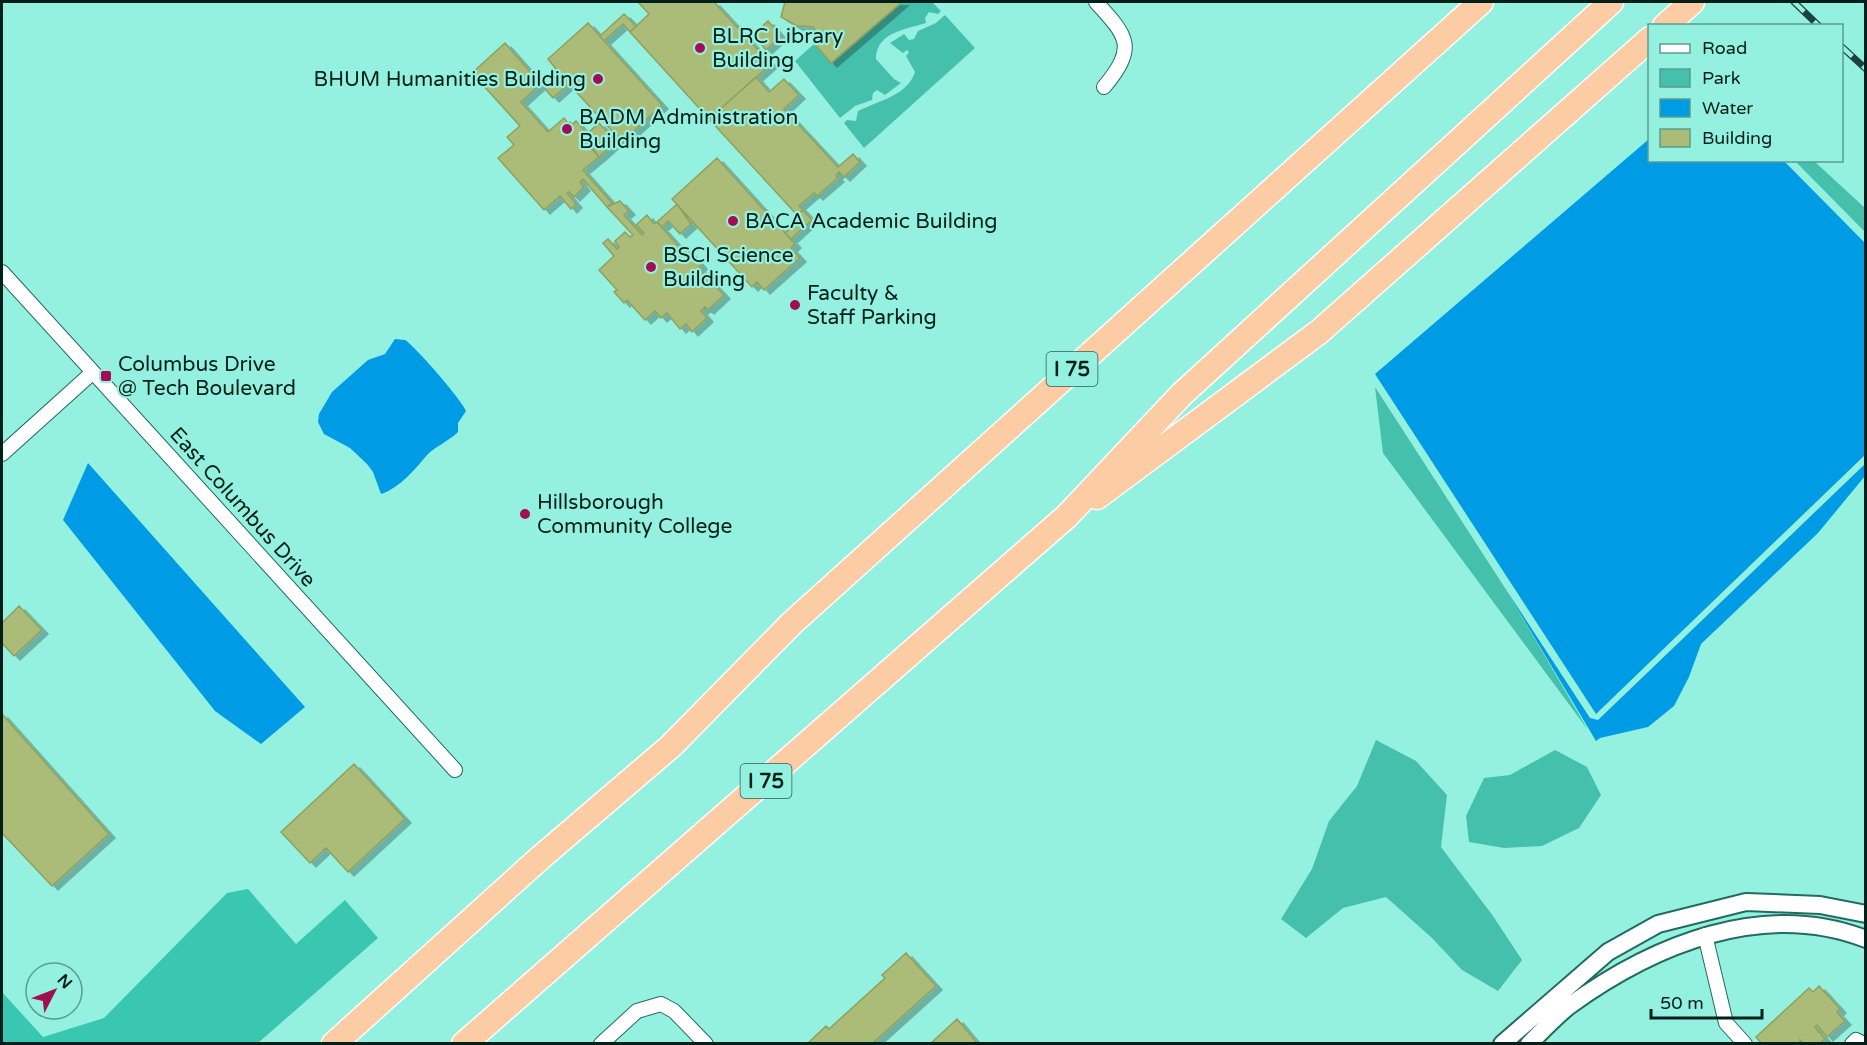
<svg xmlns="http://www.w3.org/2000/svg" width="1867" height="1045" viewBox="0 0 1867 1045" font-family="'Varela Round',sans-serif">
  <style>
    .green { fill: #45c0ac }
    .forest { fill: #39c7b2 }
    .water { fill: #009be5 }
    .building { fill: #abbc79; stroke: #8fa05d; stroke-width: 1.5; filter: url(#shadow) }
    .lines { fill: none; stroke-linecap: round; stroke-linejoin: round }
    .minor-casing { stroke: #226b60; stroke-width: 16 }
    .tertiary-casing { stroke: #226b60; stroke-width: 20 }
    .motorway-casing { stroke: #fff; stroke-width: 27 }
    .minor { stroke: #fff; stroke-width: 14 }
    .tertiary { stroke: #fff; stroke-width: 16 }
    .motorway { stroke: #fccca5; stroke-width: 24 }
    .rail-casing { stroke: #1b433b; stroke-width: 7 }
    .rail { stroke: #94f1df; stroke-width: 4.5; stroke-dasharray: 14; stroke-linecap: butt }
    .poi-dot { fill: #a10e54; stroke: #94f1df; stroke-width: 2 }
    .labels { text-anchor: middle; stroke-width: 4.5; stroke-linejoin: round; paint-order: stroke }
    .shield { fill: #94f1df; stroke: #2e5e55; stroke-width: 1.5 }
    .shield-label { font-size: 20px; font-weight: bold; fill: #021f1a }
    .poi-label { font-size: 21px; fill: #021f1a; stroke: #94f1df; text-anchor: start }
    .street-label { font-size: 21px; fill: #021f1a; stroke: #94f1df }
  </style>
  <defs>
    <filter id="shadow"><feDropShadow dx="6" dy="4" stdDeviation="0" flood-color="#0004"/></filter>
  </defs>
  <rect width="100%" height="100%" fill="#94f1df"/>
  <path class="green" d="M902,2h30l9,9 -3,3 -9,-2 -4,6 1,5c-19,6 -50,9 -50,36l18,20 7,4 -16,12 -8,-5 -4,3 -1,7 -17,6 -15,12 -45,-57 19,-17 18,19z
    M945,15l30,33 -111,100 -20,-25 3,-3 9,1 2,-10c20,-10 49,-15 57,-39l-9,-16 3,-4 -2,-2 -4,3 -13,-10 14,-9 5,6 5,-1 4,-8 18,-8z
    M1795,161h19l51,47v24z
    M1375,387l130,201 83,142 -205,-277z
    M1376,740l40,21 31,34 -6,52 52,69 29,44 -24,31 -36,-21 -30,-32 -46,-41 -43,11 -37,30 -25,-19 31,-50 17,-48 28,-35z
    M1555,750l32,17 14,28 -22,33 -37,18 -38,2 -35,-6 -3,-26 18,-38 26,-3z"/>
  <path class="forest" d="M248,889l48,55 49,-44 33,38 -120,105h-256v-51l41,45 61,-19 123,-125z"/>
  <path class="water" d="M1649,139l1,21 134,1 81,82v212l-269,259 -221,-340z
    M395,339c1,0 9,1 10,1 8,4 58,61 61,71l-8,12v9c-9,9 -22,14 -30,22 -13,15 -28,34 -47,40l-8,-22 -6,-8 -17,-16 -26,-14 -6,-12 1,-8 13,-22 36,-32 17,-6z
    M88,463l217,244 -44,37 -46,-33 -152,-191z
    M1865,464v12l-47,57 -117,111 -12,33 -15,29 -26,21 -48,11 -4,3 -91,-153 85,130 8,2z"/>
  <path class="building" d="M638,2h76l57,62 -62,55 -79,-87 19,-18z
    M785,2h117l-71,61 -18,-21 6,-6 -6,-9 -16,-1 -16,-9z
    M624,14l12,12 -6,6 -7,-8 -19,17 -4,-5z
    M768,21l13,15 -15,14 -13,-15z
    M588,23l74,82 -40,37 -53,-58 -16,14 -8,-9 16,-14 -13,-16z
    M505,43l36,41 -20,18 27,30 16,-14 6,8 6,-5 14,16 -5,4 14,16 -16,13 29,33 -5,4 -24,-28 -3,3 4,5 -10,10 -5,-5 -2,1 9,11 -5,5 -11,-13 -16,14 -46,-52 16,-13 -7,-8 13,-11 -48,-53z
    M756,77l13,15 15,-13 15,16 -15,14 54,58 15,-13 7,8 -16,15 -5,-5 -3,4 2,2 -21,18 -3,-3 -15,13 4,4 -6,5 -88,-96z
    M599,123l12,13 3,-3 6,5 -21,19 -5,-6 7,-6 -12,-13z
    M717,158l78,86 -4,4 9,10 -36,32 -7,-8 -5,5 -80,-88z
    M620,201l9,10 -5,4 18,20 2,-2 -8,-8 11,-10 7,9 3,-2 27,30 3,-3 14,16 -2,3 25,27 -16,15 -3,-3 -4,4 6,7 -15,14 -6,-8 -6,5 -13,-16 -6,5 -6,-7 -10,9 -18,-20 -3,3 -10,-11 3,-2 -18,-20 15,-14 -11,-13 5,-4 9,10 2,-2 -4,-6 10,-9 5,5 3,-2 -26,-28z
    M677,204l14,20 -11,10 -12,-13 -6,6 -5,-5z
    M803,210l9,10 -21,19 -6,-6 16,-14 -4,-4z
    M19,606l23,24 -28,26 -12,-13v-20z
    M2,714l107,120 -57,52 -50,-53z
    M354,764l51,55 -57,53 -22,-24 -16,15 -29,-31z
    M906,953l30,33 -64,58h-65l19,-18 3,3 56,-51 -3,-3z
    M1819,986l21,23 -3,3 8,9 -18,16 -10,-12 -2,2 10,12 -6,5h-15l-4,-4v4h-38l-6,-7 53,-49 4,4z
    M957,1019l21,25h-48z"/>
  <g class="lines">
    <defs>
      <path id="minor" d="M1096,2c32,35 41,45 8,85
        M2,272l453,498
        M2,454l90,-81
        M1705,935l21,88 19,21
        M601,1044l36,-33 24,-7 13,7 32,33
        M1852,1044l4,-4 8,4"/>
      <path id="tertiary" d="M1502,1044l106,-92 50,-28 88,-22 74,3 46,9
        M1529,1044c13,-13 26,-27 40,-38 84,-61 194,-107 297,-67"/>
      <path id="motorway" d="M1665,26l27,-24
        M1097,497l222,-165 331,-293
        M334,1044l206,-186 131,-112 121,-123 689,-621
        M464,1044l603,-528 115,-122 429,-392"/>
    </defs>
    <use href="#minor" class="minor-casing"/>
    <use href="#tertiary" class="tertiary-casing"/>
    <use href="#motorway" class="motorway-casing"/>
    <use href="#minor" class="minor"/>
    <use href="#tertiary" class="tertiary"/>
    <use href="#motorway" class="motorway"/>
    <defs>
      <path id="rail" d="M1794,2l25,24
        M1842,47l24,22"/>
    </defs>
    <use href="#rail" class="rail-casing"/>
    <use href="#rail" class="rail"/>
  </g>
  <g class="poi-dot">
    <circle cx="700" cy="48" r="6"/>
    <circle cx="598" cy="79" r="6"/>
    <circle cx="567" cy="129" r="6"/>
    <circle cx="733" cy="221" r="6"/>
    <circle cx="651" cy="267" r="6"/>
    <circle cx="795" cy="305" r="6"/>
    <rect x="100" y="370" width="12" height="12" rx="3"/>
    <circle cx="525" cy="514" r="6"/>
  </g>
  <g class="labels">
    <g class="shield">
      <rect x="1046.5" y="352" width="51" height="34" rx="4.5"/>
      <rect x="740.5" y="764" width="51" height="34" rx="4.5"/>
    </g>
    <g class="shield-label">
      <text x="1072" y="376">I 75</text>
      <text x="766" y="788">I 75</text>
    </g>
    <g class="poi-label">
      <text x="712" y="43">BLRC Library<tspan x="712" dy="24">Building</tspan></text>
      <text x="586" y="86" text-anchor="end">BHUM Humanities Building</text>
      <text x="579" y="124">BADM Administration<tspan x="579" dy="24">Building</tspan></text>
      <text x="745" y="228">BACA Academic Building</text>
      <text x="663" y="262">BSCI Science<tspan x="663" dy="24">Building</tspan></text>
      <text x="807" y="300">Faculty &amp;<tspan x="807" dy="24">Staff Parking</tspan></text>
      <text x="118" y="371">Columbus Drive<tspan x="118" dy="24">@ Tech Boulevard</tspan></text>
      <text x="537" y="509">Hillsborough<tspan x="537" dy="24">Community College</tspan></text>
    </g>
    <g class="street-label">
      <text transform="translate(243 507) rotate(48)" y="7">East Columbus Drive</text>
    </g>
  </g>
  <rect width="1867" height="1045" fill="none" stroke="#021f1a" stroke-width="6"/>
  <rect x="1648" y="24" width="195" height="138" fill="#94f1df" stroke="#5a9d90" stroke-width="1.5"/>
  <rect x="1660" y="44" width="30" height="9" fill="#ffffff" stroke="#5a9d90" stroke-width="1.5"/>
  <text x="1702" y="54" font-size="18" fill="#021f1a">Road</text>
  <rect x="1660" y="69" width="30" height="18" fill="#45c0ac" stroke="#5a9d90" stroke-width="1.5"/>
  <text x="1702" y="84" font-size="18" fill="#021f1a">Park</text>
  <rect x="1660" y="99" width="30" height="18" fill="#009be5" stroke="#5a9d90" stroke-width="1.5"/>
  <text x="1702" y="114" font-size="18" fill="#021f1a">Water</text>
  <rect x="1660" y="129" width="30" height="18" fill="#abbc79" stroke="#5a9d90" stroke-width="1.5"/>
  <text x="1702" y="144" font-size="18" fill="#021f1a">Building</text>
  <g transform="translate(54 991) rotate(48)"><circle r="28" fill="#94f1df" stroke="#5a9d90" stroke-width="1.5"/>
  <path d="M0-4.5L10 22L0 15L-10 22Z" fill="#a10e54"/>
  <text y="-9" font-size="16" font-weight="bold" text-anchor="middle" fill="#021f1a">N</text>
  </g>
  <path d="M1651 1009v9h111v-9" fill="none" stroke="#021f1a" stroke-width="3"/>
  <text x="1660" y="1009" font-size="18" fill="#021f1a" stroke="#94f1df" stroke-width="4.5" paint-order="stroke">50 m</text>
</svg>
